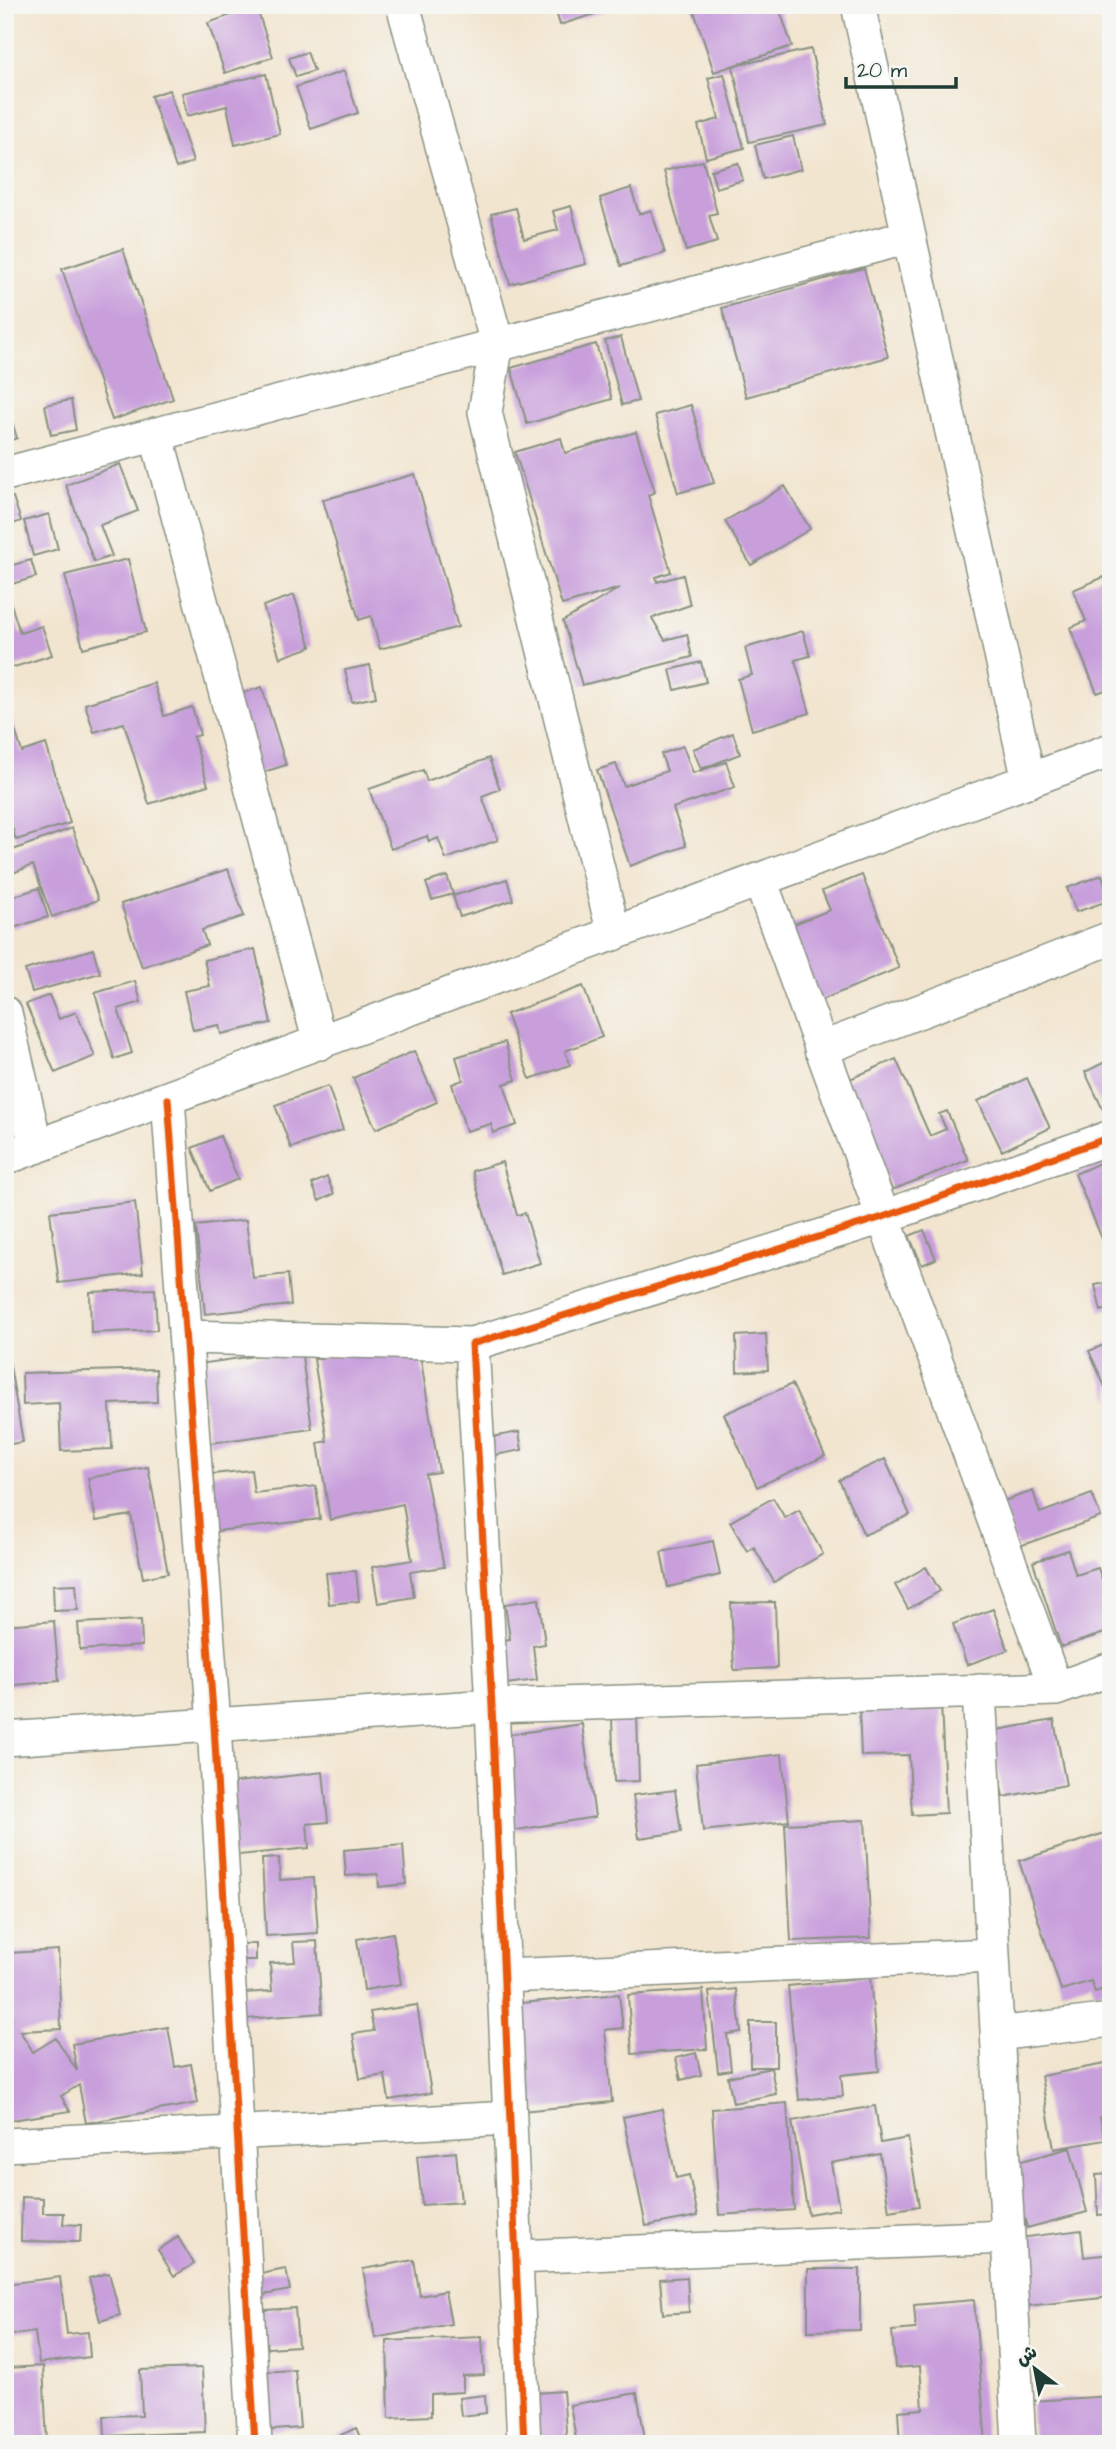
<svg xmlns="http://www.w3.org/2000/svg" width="1116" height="2449" viewBox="0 0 1116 2449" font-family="'Architects Daughter','Playpen Sans Arabic',sans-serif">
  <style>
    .building { fill: #c89fdb }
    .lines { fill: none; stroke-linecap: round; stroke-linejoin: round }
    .minor-casing { stroke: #889182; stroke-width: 36 }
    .minor { stroke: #fff; stroke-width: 33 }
    .cycleway-casing { stroke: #f6f6f2; stroke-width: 11 }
    .cycleway { stroke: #e8590c; stroke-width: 7 }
  </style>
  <rect width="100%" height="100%" fill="#f6f6f2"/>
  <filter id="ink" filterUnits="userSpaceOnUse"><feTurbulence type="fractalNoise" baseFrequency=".0143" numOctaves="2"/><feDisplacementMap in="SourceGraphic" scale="14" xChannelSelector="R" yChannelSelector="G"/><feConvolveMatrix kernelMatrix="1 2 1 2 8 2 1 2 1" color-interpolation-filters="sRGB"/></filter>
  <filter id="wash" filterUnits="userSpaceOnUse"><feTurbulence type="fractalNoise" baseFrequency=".00686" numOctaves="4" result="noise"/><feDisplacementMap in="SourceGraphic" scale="28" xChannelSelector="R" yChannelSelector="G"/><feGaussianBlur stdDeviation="1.57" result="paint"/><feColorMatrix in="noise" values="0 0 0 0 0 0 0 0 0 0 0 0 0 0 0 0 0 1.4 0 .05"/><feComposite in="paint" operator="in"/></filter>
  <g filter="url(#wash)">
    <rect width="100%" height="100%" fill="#f2e5cf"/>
    <g id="blocks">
      <path class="building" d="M554,5h55l1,4 -50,16z
        M692,5h31l2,5 13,-5h40l14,41 -78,26z
        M256,6l17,51 -48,16 -17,-50z
        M811,49l16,76 -78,17 -16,-76z
        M307,52l7,19 -18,6 -7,-19z
        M344,71l14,42 -47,16 -15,-42z
        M266,74l14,60 -45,11 -8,-39 -40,10 -5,-23z
        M724,74l20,74 -38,10 -8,-33 21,-6 -11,-41z
        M169,90l24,72 -17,6 -25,-72z
        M793,136l8,33 -38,10 -8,-34z
        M703,161l14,52 -8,2 8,27 -31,9 -22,-80z
        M738,163l5,17 -27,8 -5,-18z
        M631,188l8,26 12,-4 14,43 -44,13 -21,-68z
        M571,206l15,58 -76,20 -19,-70 25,-6 8,31 34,-9 -5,-19z
        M123,249l50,150 -61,21 -50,-151z
        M864,268l24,89 -142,40 -24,-89z
        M621,337l17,64 -16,4 -17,-64z
        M596,344l16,55 -85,25 -16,-56z
        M5,399l12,39 -12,4z
        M71,400l5,30 -25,5 -6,-30z
        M691,405l23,78 -36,10 -23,-78z
        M636,432l19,60 -7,3 23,77 -15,5 1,5 26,-7 7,30 -38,13 13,22 22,-6 5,23 -110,28 -19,-64 57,-33 -58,17 -47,-153 46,-14 4,15z
        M120,464l18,47 -38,14 12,31 -18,6 -28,-77z
        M415,474l43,153 -78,22 -9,-33 -12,4 -36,-120z
        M785,486l25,43 -59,36 -26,-44z
        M13,497l8,24 -16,6v-28z
        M49,514l9,35 -25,7 -9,-35z
        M128,559l18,73 -63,16 -18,-73z
        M31,560l5,17 -31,9v-19z
        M1104,577l7,16v95l-14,5 -27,-65 16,-7 -13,-31z
        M6,588l14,45 22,-7 10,29 -47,15z
        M294,595l17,52 -31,11 -17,-52z
        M803,631l7,25 -15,4 15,53 -58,17 -14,-51 14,-4 -7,-27z
        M701,662l5,20 -31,8 -5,-20z
        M370,665l6,32 -24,5 -7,-32z
        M154,683l10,33 28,-9 8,28 -7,2 15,48 -59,19 -25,-81 -30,9 -9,-28z
        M262,687l24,78 -32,10 -24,-78z
        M5,698l17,54 24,-8 24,79 -54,17 -11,-37z
        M733,733l7,21 -39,15 -8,-20z
        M683,746l10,27 33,-11 9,25 -62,21 13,38 -56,20 -33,-96 19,-6 8,22 43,-15 -6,-17z
        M489,758l11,31 -18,7 16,44 -52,19 -8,-21 -9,4 -2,-6 -36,13 -22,-60 54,-19 4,11z
        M72,828l26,72 -46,17 -19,-52 -28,11v-23z
        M228,869l16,47 -42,14 5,15 -65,22 -21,-63z
        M862,875l37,93 -80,33 -30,-75 41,-16 -8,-19z
        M1102,875l9,25 -35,12 -9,-24z
        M447,876l6,18 -21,6 -6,-17z
        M507,879l6,21 -53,17 -7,-21z
        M39,888l9,29 -35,11 -8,-29z
        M93,949l7,24 -68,19 -7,-22z
        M255,949l16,74 -50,11 -2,-9 -26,5 -9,-39 26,-5 -6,-26z
        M135,981l6,21 -23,7 14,44 -18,6 -19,-66z
        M583,986l19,51 -37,14 5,14 -40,14 -24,-65z
        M49,995l10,24 17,-7 19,44 -40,17 -29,-69z
        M505,1042l11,38 -12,4 13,41 -24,8 -2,-9 -25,7 -14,-47 11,-4 -7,-23z
        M414,1051l23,51 -61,27 -23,-51z
        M896,1059l34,77 16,-7 -7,-15 8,-3 21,49 -76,30 -47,-109z
        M1111,1059v55l-5,2 -21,-44z
        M1027,1078l23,50 -48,23 -24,-50z
        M328,1086l15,44 -52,18 -16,-43z
        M220,1136l18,43 -28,12 -18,-43z
        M1104,1161l7,17v21l-7,3 7,17v25l-6,2 -30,-72z
        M502,1162l15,53 8,-2 15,50 -38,12 -30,-104z
        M327,1177l7,17 -15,7 -7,-17z
        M135,1202l8,71 -84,10 -9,-71z
        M246,1220l7,58 35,-4 3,31 -86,9 -9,-88z
        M924,1230l12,29 -14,6 -13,-29z
        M1111,1282v26l-10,3 -6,-26z
        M155,1289l2,41 -66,3 -1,-41z
        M766,1334l2,36 -31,2 -1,-36z
        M5,1337l18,105 -18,3z
        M418,1342l21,130 -14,2 19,93 -34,5 4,25 -36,6 -6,-36 40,-7 -9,-56 -73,16 -12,-77 9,-2 -13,-82z
        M1111,1342v58l-22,-49z
        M301,1349l11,80 -102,14 -11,-79z
        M156,1369l1,33 -47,2 2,45 -51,2 -2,-48 -36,2 -1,-32z
        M792,1384l33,72 -68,31 -33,-73z
        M519,1432l3,18 -33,6 -3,-18z
        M885,1459l25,56 -46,20 -25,-55z
        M148,1467l20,106 -25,5 -12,-63 -35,6 -8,-43z
        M251,1470l3,23 62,-7 4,33 -111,13 -6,-57z
        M1033,1491l7,22 52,-19 9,23 -84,30 -16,-45z
        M773,1498l12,20 14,-8 24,44 -49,28 -20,-35 -7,4 -17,-29z
        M713,1541l7,34 -52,12 -7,-35z
        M1068,1550l8,25 22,-7 13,39v24l-50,16 -28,-85z
        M926,1567l14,24 -32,18 -13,-24z
        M356,1571l3,30 -30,3 -3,-31z
        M76,1584l2,26 -24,1 -1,-26z
        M539,1599l6,45 -12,2 4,34 -47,6 -6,-44 26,-3 -5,-35z
        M775,1602l2,66 -43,2 -3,-67z
        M993,1609l15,41 -41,15 -14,-41z
        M141,1620l1,26 -62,4 -2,-27z
        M54,1621l5,60 -54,5v-61z
        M941,1703l5,110 -34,2 -3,-60 -48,1 -2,-49z
        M637,1716l2,65 -25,1 -2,-65z
        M1054,1720l12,65 -63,12 -12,-66z
        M582,1724l13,93 -90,15 -13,-95z
        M782,1754l7,67 -86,10 -7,-67z
        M323,1772l5,50 -21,2 2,24 -80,8 -8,-72z
        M675,1790l6,42 -42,6 -6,-43z
        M865,1820l6,118 -80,3 -6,-117z
        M1111,1831v156l-16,5 -4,-11 -30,9 -42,-129z
        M403,1845l3,39 -27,3 -1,-13 -32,2 -2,-26z
        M279,1858l1,22 34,-2 4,55 -52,3 -4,-77z
        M393,1933l8,51 -37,6 -7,-51z
        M317,1941l5,72 -88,7 -2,-26 40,-3 -2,-28 25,-1 -2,-20z
        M232,1944h24v16h-23z
        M58,1950l3,79 -41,2 13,21 23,-14 21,33 -5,-27 96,-17 7,40 16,-3 7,39 -112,20 -7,-38 -18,11 9,15 -65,10v-114l7,11 -3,-65z
        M870,1978l9,93 -38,4 2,21 -44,4 -11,-114z
        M736,1989l5,43 -14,2 4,36 -13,2 -9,-80z
        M703,1990l4,59 -75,5 -4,-59z
        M619,1994l4,34 -18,2 7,72 -90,9 -11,-107z
        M417,2005l14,88 -42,7 -4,-25 -25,4 -7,-45 21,-3 -4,-19z
        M750,2022h26v45h-26z
        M696,2053l5,22 -20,5 -5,-22z
        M1110,2063l1,52 -11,2 5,23 -51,9 -13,-73z
        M771,2068l5,26 -43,9 -5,-26z
        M787,2103l7,107 -75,5 -7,-106z
        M875,2106l6,37 27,-5 11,68 -30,5 -9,-57 -49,9 8,46 -31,5 -16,-93z
        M662,2109l14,69 13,-3 9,41 -52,10 -23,-109z
        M1070,2148l17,64 -60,16 -17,-64z
        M456,2152l5,50 -39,3 -5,-49z
        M1111,2174v40l-13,1 -2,-40z
        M22,2197l21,1v15h21l-1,11 18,1 -1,17 -59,-1z
        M1081,2230l3,27 27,-3v43l-84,9 -8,-68z
        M178,2237l16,27 -20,12 -16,-26z
        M414,2260l6,36 25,-5 6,33 -76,14 -12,-69z
        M286,2269l4,21 -37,7 -4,-21z
        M808,2269h52v61l-52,1z
        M109,2273l11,42 -20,6 -11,-43z
        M60,2277l7,57 21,-2 2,25 -51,6 -4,-31 -23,3 -7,-51z
        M687,2277l2,35 -26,2 -3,-35z
        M974,2300l12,144h-86l-2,-33 25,-2 -3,-43 -25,2 -3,-37 24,-2 -2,-24z
        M295,2308l3,38 -44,3 -3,-38z
        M482,2337l2,38 -21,1v16l-32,2v22l-42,2 -2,-77z
        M43,2366l4,77 -42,1v-76z
        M202,2368l3,64 -100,4 -1,-20 38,-1 -2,-45z
        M295,2370l5,58 -39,3 -4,-59z
        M563,2391l4,53h-29l-3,-51z
        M637,2393l9,51h-69l-7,-39z
        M485,2395l1,18 -25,3 -2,-18z
        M1111,2396v48h-78l-2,-43z
        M356,2428l7,16h-42z"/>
    </g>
  </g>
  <g filter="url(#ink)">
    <use href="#blocks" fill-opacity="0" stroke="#889182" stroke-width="2"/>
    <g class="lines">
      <defs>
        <path id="minor" d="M403,5l94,338 -12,69 129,522
          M858,5l171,776
          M156,434l164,609
          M5,474l904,-237
          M760,880l296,809
          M5,1013l31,134
          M821,1049l290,-111
          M168,1099l46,626 41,719
          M5,1158l1106,-408
          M186,1337l286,7
          M979,1691l40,753
          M5,1739l487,-33 564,-17 55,-20
          M504,1976l489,-21
          M997,2034l114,-14
          M5,2145l505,-27
          M516,2257l492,-20
          M524,2444l-32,-738 -20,-362 411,-127 228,-80"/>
      </defs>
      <use href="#minor" class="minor-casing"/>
      <use href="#minor" class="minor"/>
      <defs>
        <path id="cycleway" d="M168,1099l46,626 41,719
          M524,2444l-32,-738 -20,-362 411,-127 228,-80"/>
      </defs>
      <use href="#cycleway" class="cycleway-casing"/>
      <use href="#cycleway" class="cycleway"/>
    </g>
  </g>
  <rect width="1116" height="2449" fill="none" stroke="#f6f6f2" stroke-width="28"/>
  <g transform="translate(1035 2369) rotate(328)" stroke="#f6f6f2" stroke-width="5" paint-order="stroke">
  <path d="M0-5L12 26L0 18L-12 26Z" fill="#1f3d34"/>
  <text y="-10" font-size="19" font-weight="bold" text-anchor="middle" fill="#1f3d34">ش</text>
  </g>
  <path d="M846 77v10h110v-10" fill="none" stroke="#1f3d34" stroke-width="3.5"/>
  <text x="857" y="77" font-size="21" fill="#1f3d34" stroke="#f6f6f2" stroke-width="5" paint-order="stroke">20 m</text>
</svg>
